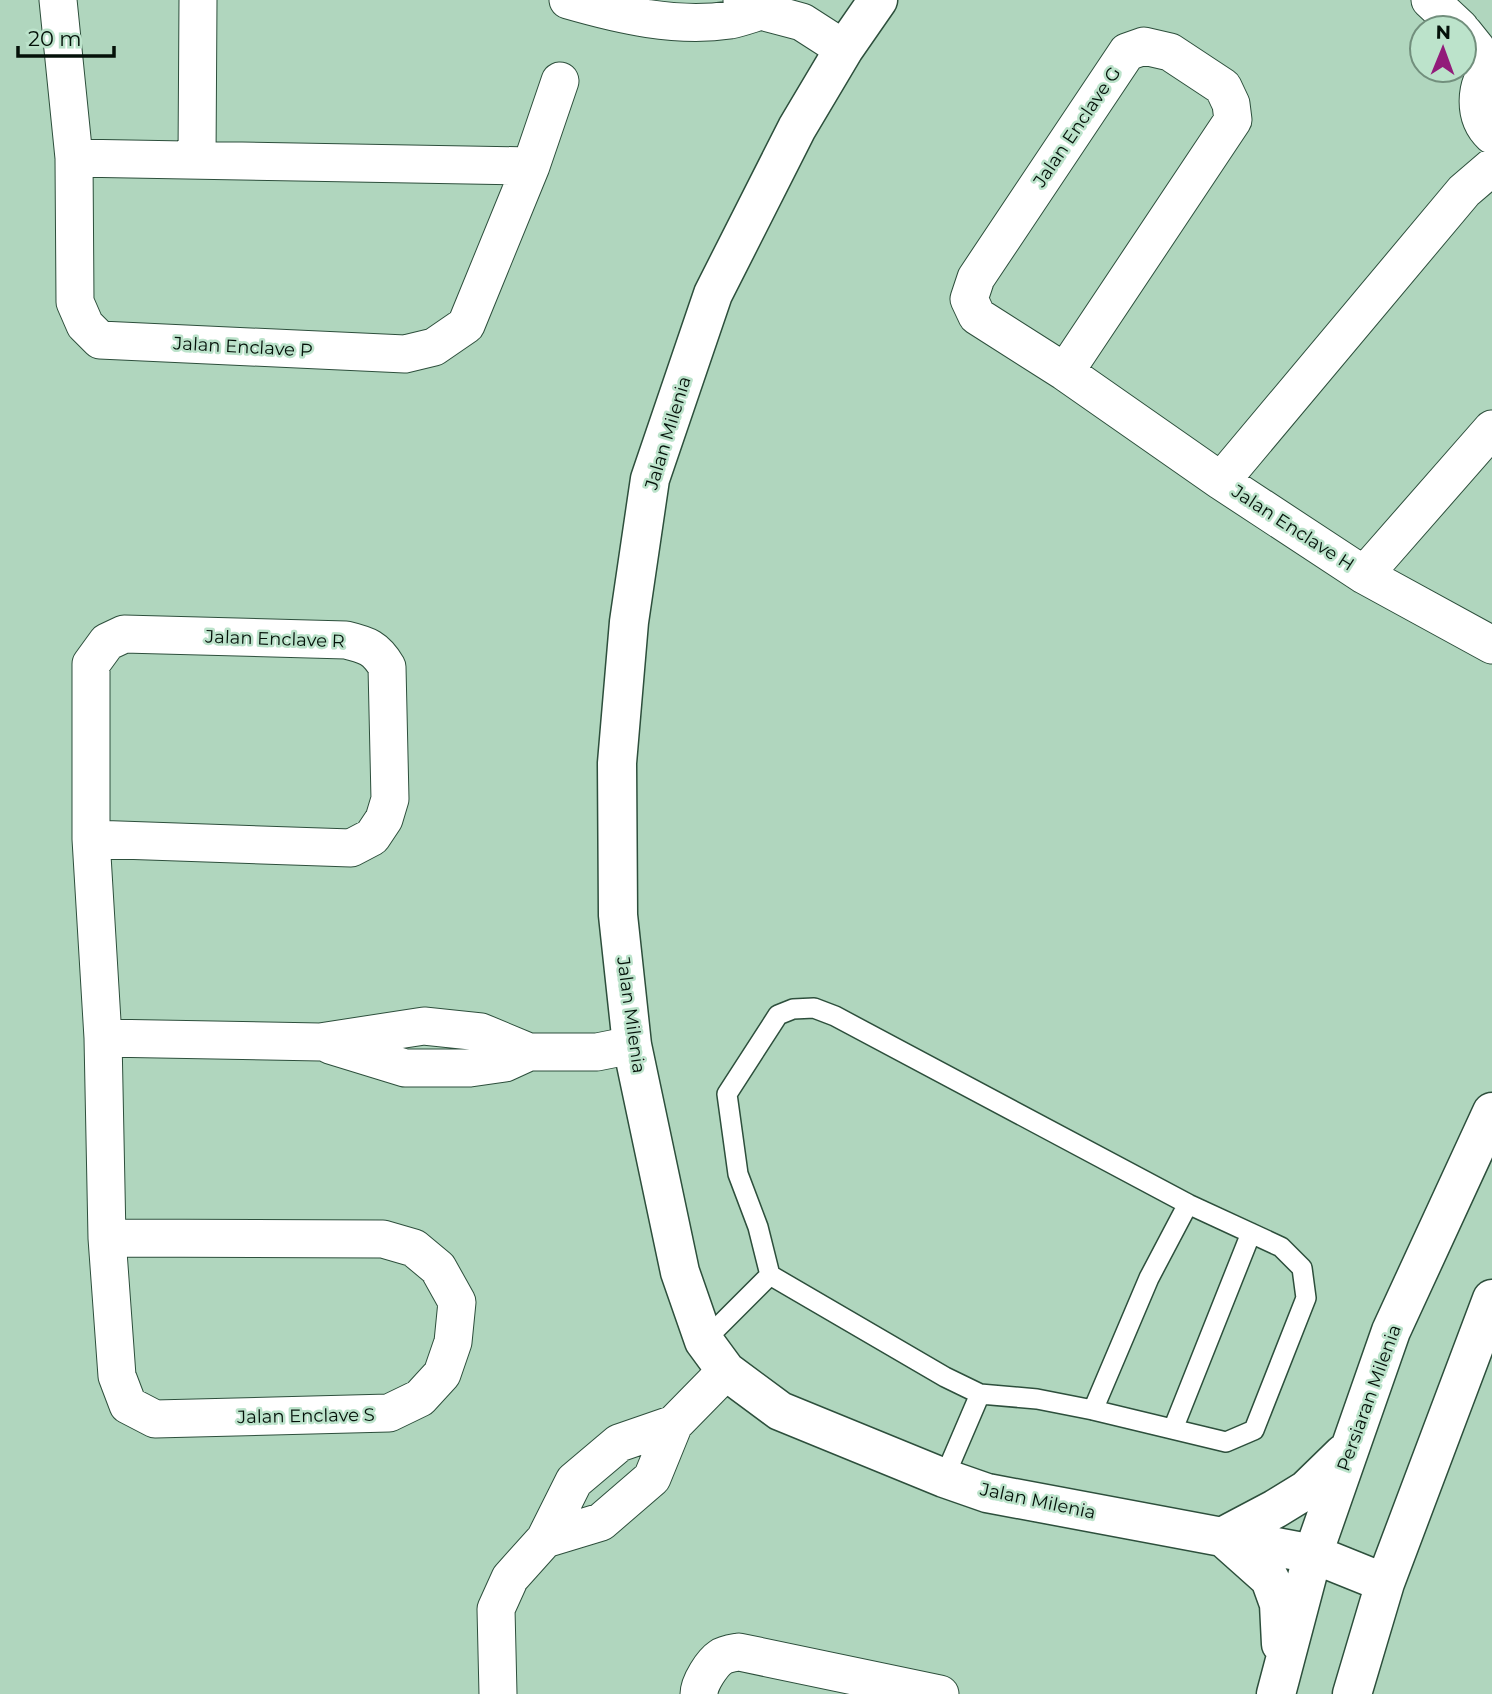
<svg xmlns="http://www.w3.org/2000/svg" width="1492" height="1694" viewBox="0 0 1492 1694" font-family="Montserrat,sans-serif">
  <style>
    .lines { fill: none; stroke-linecap: round; stroke-linejoin: round }
    .lane-casing { stroke: #2d4f3c; stroke-width: 22 }
    .street-casing { stroke: #2d4f3c; stroke-width: 39 }
    .secondary-casing { stroke: #2d4f3c; stroke-width: 41 }
    .lane { stroke: #fff; stroke-width: 19 }
    .street { stroke: #fff; stroke-width: 37 }
    .secondary { stroke: #fff; stroke-width: 38 }
    .labels { text-anchor: middle; stroke-width: 5; stroke-linejoin: round; paint-order: stroke }
    .street-label { font-size: 18px; fill: #041109; stroke: #bce3cb }
  </style>
  <rect width="100%" height="100%" fill="#b0d6be"/>
  <g class="lines">
    <defs>
      <path id="lane" d="M770,1275l-12,-48 -20,-53 -11,-80 51,-79 15,-6 21,-1 21,8 353,188
        M704,1341l66,-66 175,102 35,17 -36,84
        M980,1394l57,5 56,11 133,32 28,-12 52,-132 -4,-30 -21,-21 -93,-43 -39,74 -56,132
        M1173,1429l78,-196"/>
      <path id="street" d="M58,0l16,158 1,144 10,23 15,15 305,14 29,-7 32,-22 65,-159 29,-85
        M568,0c52,15 108,28 162,20 10,-2 21,-6 31,-9
        M1430,0l30,28
        M742,1l19,10 41,11 42,27
        M1464,33l12,15 11,23
        M1492,66c-18,19 -19,51 0,69
        M74,158l457,8
        M197,159l1,-159
        M1065,372l168,-252 -2,-16 -8,-17 -53,-35 -26,-6 -17,6 -151,226 -7,21 8,17 88,56 156,109 143,94 128,70
        M1221,481l243,-290 28,-24
        M1364,575l128,-146
        M91,839l260,9 21,-11 12,-18 6,-20 -3,-132c-11,-19 -20,-22 -41,-27l-222,-6 -17,8 -16,22v175l12,199 4,200 10,138 11,29 27,14 234,-6 31,-15 22,-24 11,-32 4,-40 -19,-34 -24,-20 -31,-9 -276,-1
        M103,1038l217,4 104,-16 57,6 48,20h68l35,-7
        M330,1045l75,23h65l35,-5 24,-11
        M545,1539l56,-17 51,-44 22,-54 52,-53
        M498,1694l-2,-85 14,-31 35,-39 29,-58 45,-38 55,-19
        M699,1694c0,-11 13,-31 22,-37 4,-3 12,-4 18,-5l201,42"/>
      <path id="secondary" d="M878,0l-34,49 -47,79 -84,166 -63,185 -21,143 -12,141 1,152 14,130 48,227 24,69 22,30 54,40 164,67 43,15 326,61 72,29
        M1222,1537l53,-28 31,-19 37,-36
        M1224,1538l46,41 9,25 2,40
        M1276,1694l37,-140 78,-223 101,-219
        M1352,1694l33,-111 107,-284"/>
    </defs>
    <use href="#lane" class="lane-casing"/>
    <use href="#street" class="street-casing"/>
    <use href="#secondary" class="secondary-casing"/>
    <use href="#lane" class="lane"/>
    <use href="#street" class="street"/>
    <use href="#secondary" class="secondary"/>
  </g>
  <g class="labels">
    <g class="street-label">
      <text transform="translate(1077 127) rotate(-56)" y="6">Jalan Enclave G</text>
      <text transform="translate(243 347) rotate(3)" y="6">Jalan Enclave P</text>
      <text transform="translate(668 433) rotate(-73)" y="6">Jalan Milenia</text>
      <text transform="translate(1293 528) rotate(33)" y="6">Jalan Enclave H</text>
      <text transform="translate(275 639) rotate(2)" y="6">Jalan Enclave R</text>
      <text transform="translate(631 1015) rotate(82)" y="6">Jalan Milenia</text>
      <text transform="translate(1369 1398) rotate(-70)" y="6">Persiaran Milenia</text>
      <text transform="translate(306 1416) rotate(-1)" y="6">Jalan Enclave S</text>
      <text transform="translate(1038 1501) rotate(12)" y="6">Jalan Milenia</text>
    </g>
  </g>
  <g transform="translate(1443 49) rotate(1)"><circle r="33" fill="#bce3cb" stroke="#728f7d" stroke-width="2"/>
  <path d="M0-5L12 26L0 18L-12 26Z" fill="#921c7a"/>
  <text y="-10" font-size="19" font-weight="bold" text-anchor="middle" fill="#041109">N</text>
  </g>
  <path d="M18 46v10h96v-10" fill="none" stroke="#041109" stroke-width="3.5"/>
  <text x="28" y="46" font-size="21" fill="#041109" stroke="#bce3cb" stroke-width="5" paint-order="stroke">20 m</text>
</svg>
